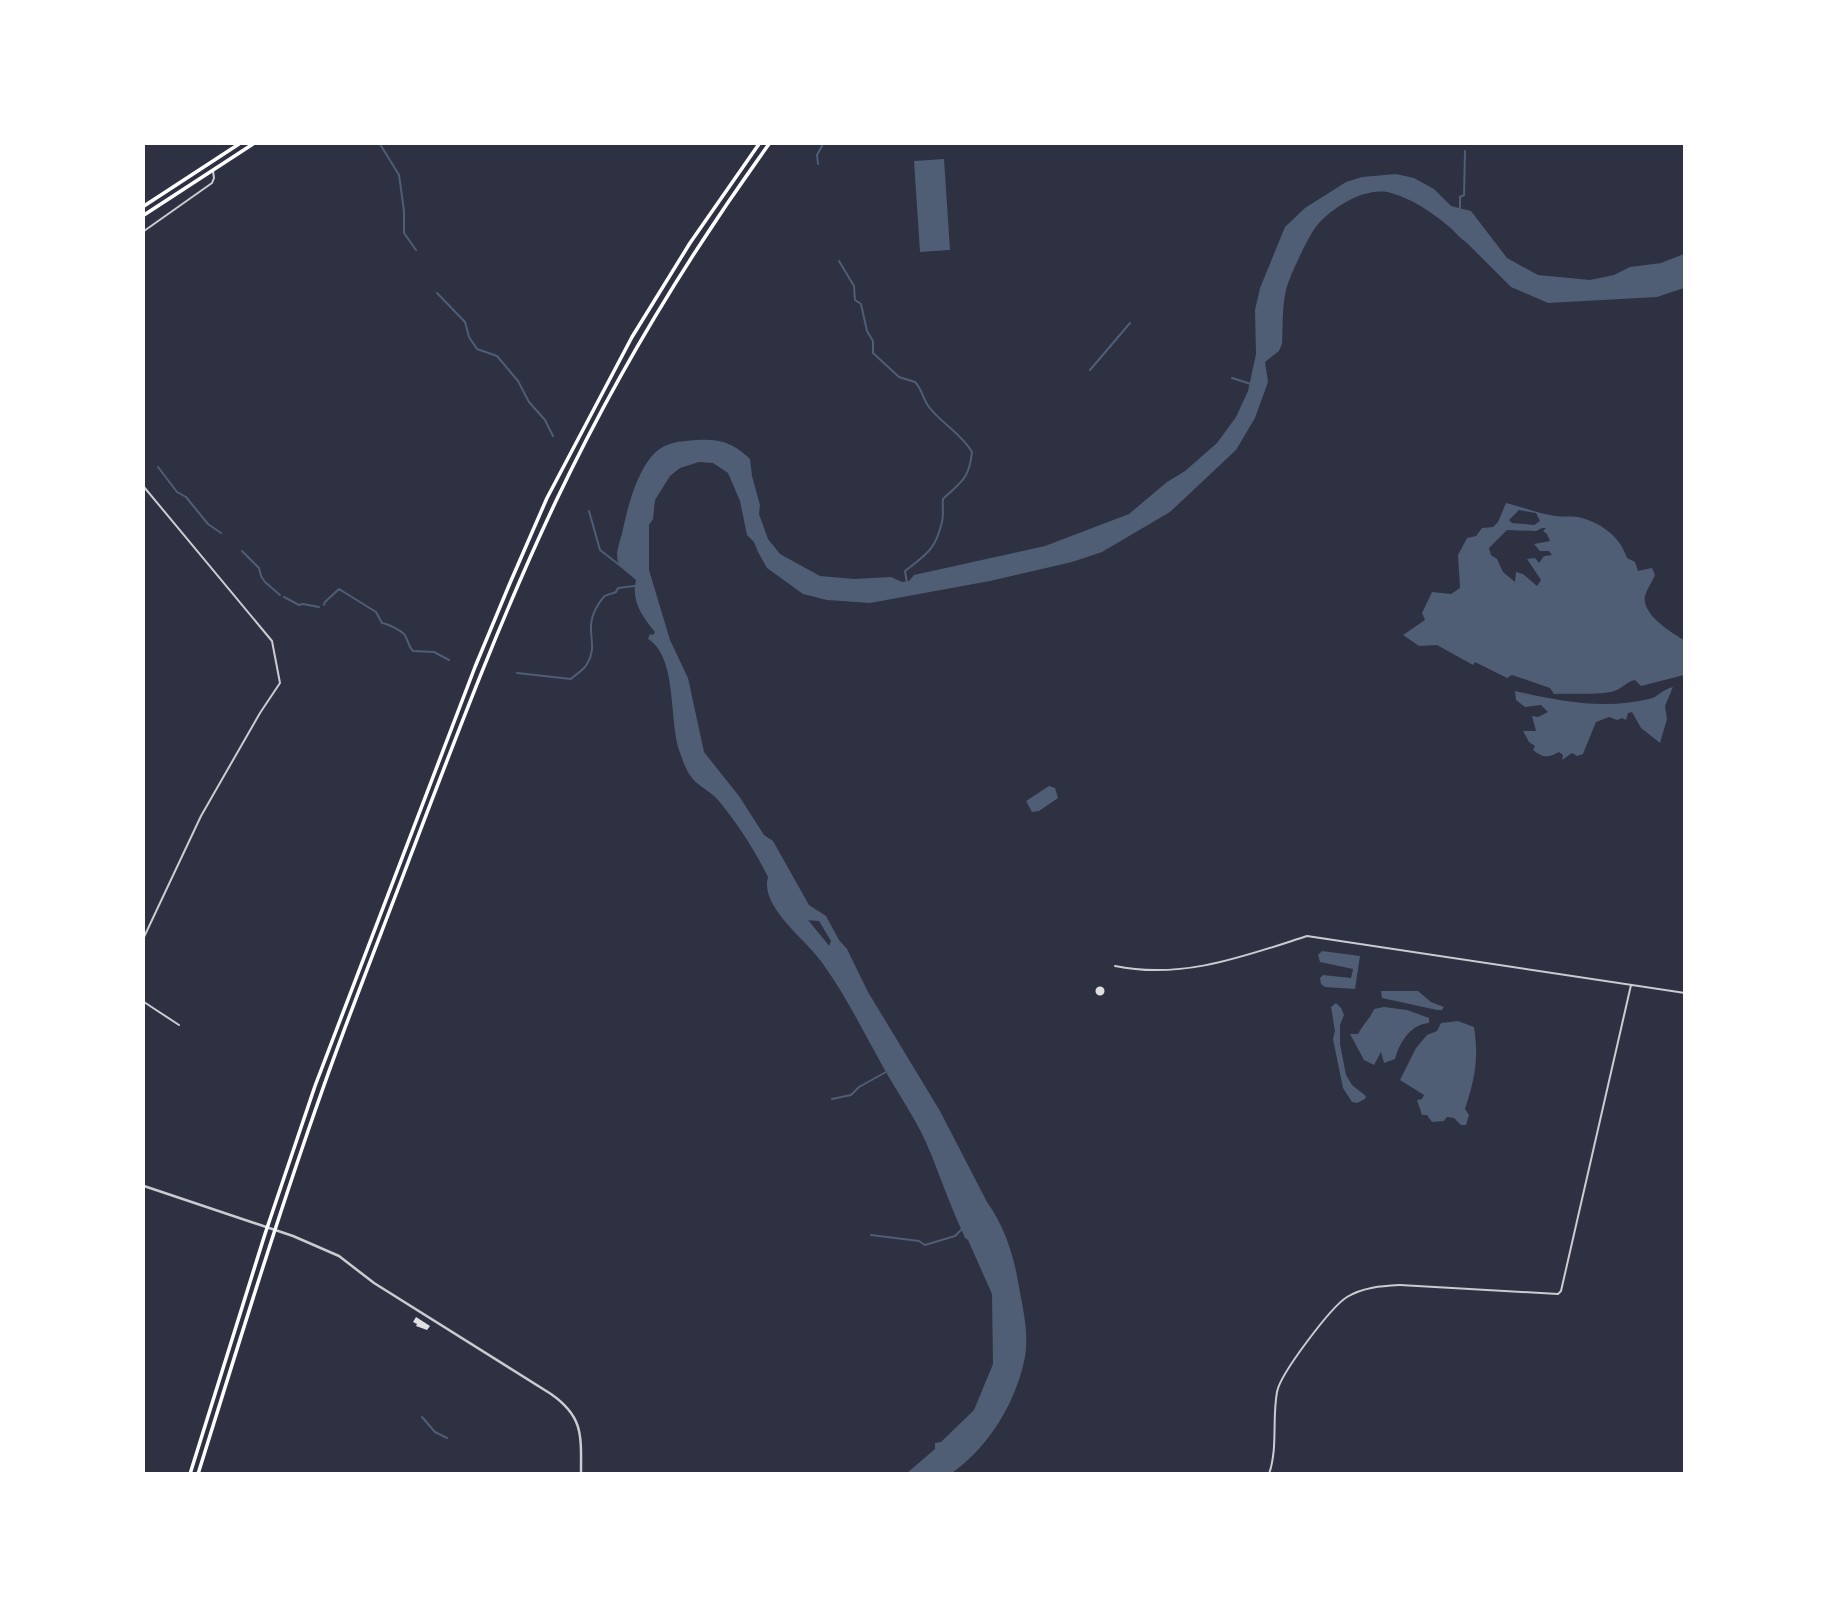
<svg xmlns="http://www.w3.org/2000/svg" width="1828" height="1617" viewBox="0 0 1828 1617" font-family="Bitter,serif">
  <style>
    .water { fill: #4f5d75; fill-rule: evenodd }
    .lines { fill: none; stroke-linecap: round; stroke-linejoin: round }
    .stream { stroke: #4f5d75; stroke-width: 2 }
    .river { stroke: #4f5d75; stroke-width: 8 }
    .building { fill: #e0e0e3 }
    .minor { stroke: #caccd0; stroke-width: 2 }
    .tertiary { stroke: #caccd0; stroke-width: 2.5 }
    .trunk { stroke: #fff; stroke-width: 3.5 }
    .motorway { stroke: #fff; stroke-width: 3.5 }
  </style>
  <rect width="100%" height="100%" fill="#2d3142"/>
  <path class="water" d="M944,159l6,91 -30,2 -6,-91z
    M1396,174l18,4 20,11 17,17 20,5 36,47 31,17 52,5 24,-5 16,-8 31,-4 23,-9v34l-27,9 -109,6 -37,-16 -45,-45c-8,-5 -12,-12 -19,-17 -17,-14 -35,-26 -56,-32 -24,-7 -56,13 -72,30 -9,9 -30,54 -33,67 -4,17 -3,36 -4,54l-3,7 -14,11 3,20 -13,36 -19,32 -66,62 -68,40 -30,10 -82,19 -120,22 -43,-3 -24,-6 -36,-26 -9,-16 -4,-10 -7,-7 -7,-34 -12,-28 -15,-10 -14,-1 -19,6 -10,8 -15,24 -2,19 -4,6v45l21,70 18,38 16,74 35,44 25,39 9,6 36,64 17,11 13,24 8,9 21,43 72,119 47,91c18,25 27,54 32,85 4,22 10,46 6,70 -9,45 -35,89 -73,116h-45l28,-24v-6l6,-1 33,-32 19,-46 -1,-70 -24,-54 -3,-2c-13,-28 -23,-56 -34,-84 -12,-31 -33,-60 -49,-89 -19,-34 -36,-69 -59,-101 -15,-23 -64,-57 -55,-87 -14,-28 -30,-53 -50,-77 -6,-7 -14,-11 -21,-17 -10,-8 -14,-22 -18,-33 -10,-33 -2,-93 -31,-111l2,-5 3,1 2,-3c-13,-16 -24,-31 -19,-52 -5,-5 -12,-9 -16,-14 -7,-11 1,-26 3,-37 5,-23 16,-67 38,-81 11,-7 24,-7 36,-8 24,-1 36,3 53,19l2,17 8,29 -1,9 9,25 12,15 40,22 34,3 37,-2 11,5 7,-1 5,-6 131,-29 84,-32 38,-32 18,-11 32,-28 19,-26 12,-26 8,-37 -1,-44 5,-22 25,-61 20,-19 41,-26 16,-5zM804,920l15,1 12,20 -4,11 -25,-27z
    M1506,503c17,4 33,11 49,13 8,1 15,0 23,1 22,5 42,19 49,41l8,4 3,9 14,-3 3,7c-3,7 -8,14 -10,21 -4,18 27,37 39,44v35l-43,11 -6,-6c-10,2 -12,9 -24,12 -18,3 -39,1 -57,2l-4,-6 -38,-13 -5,3 -32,-16 -2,3 -36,-20 -18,1 -16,-11 22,-15 -3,-7 10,-21 19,2 9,-6 -2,-33 9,-17 9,-2 6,-8 11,-1 5,-5zM1519,510l17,3 4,8 -6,4 -22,-2 -3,-3zM1542,528h4l-3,3 4,3 3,7 -16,3 6,7h9l3,4 -8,1 -5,7 -4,-5 -8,1 14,21 -4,6 -14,-12 -7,-2 -1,10 -12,-10 -6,-13 -6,-4 -2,-7 18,-18 29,1z
    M1673,687l-8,19 2,13 -7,24 -19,-15 -9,-16 -4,1 -2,7 -4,-2 -5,2 -8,-3 -13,5 -13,32 -6,2 -5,-3 -10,7 1,-5 -4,-3c-11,6 -16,6 -26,-2l2,-4 -6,-4 -6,-11h13l-4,-15 6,1 10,-5 -7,-7 -16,2 -9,-7 -1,-9c44,10 89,19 134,8 8,-1 12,-9 24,-12z
    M1049,786l6,2 3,10 -19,13 -7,1 -6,-11z
    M1322,951l38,5 -5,33 -30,-2 -4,-3 -1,-6 3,-3 28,3 2,-9 -33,-7 -2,-7z
    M1381,991h37l13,11 13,5 -2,3h-5l-55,-12z
    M1336,1003l5,5 3,7 -4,10v19l6,31 6,10 14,11 -1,3 -8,4 -5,-1 -9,-14 -10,-49 2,-8 -4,-24z
    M1384,1007l23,3 22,8v5c-19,1 -30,21 -34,36l-11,4 -3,-11 -7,13 -10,-5 -14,-26h8c5,-10 12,-15 16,-25z
    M1458,1021l16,6c5,31 1,52 -9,82l4,6 -3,10h-5l-7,-7 -7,-1 -3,4 -12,1 -5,-7h-5l-5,-15 5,-1 2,-4 -24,-15 16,-32 11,-13 10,-4 4,-8z"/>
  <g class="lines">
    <path class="stream" d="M380,144l19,31 5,36v22l12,17
      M818,164l-1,-9 6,-11
      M1460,210v-13l4,-2 1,-44
      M839,261l15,25 1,14 6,4 6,27 6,10v12l26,24 16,5c7,7 8,17 14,25 13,17 32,26 43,45 -3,27 -10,29 -29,47 -1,7 1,16 -1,23 -7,28 -14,31 -37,49l2,12
      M437,293l28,29 4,15 8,12 20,7 21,25 11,21 16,18 8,16
      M1090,370l40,-47
      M1232,378l19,6
      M158,467l19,25 9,5 22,27 13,9
      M589,511l11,39 22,17
      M242,551l17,17 2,8 4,6 15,13
      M284,597l15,8 4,-1 16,3
      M324,605l1,-3 14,-13 37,23 6,11c6,1 18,7 22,11 4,5 4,12 9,17l21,1 15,8
      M517,673l54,6c5,-5 13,-9 16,-15 13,-21 -5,-34 11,-59 1,-2 6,-9 7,-9 3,-2 7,-2 11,-4l2,-4 17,-2
      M832,1099l19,-4 8,-8 27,-15
      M871,1235l48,6 6,4 30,-9 7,-7
      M422,1417l13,15 12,6"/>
    <path class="river" d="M798,914l36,44"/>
  </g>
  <path class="building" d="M1095.5 991a4.5 4.5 0 1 1 9 0a4.5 4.5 0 1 1-9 0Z
    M416,1317l14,9 -3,4 -11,-4 1,-2 -4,-2z"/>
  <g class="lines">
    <path class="minor" d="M144,231l68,-48 2,-5 -1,-7
      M144,487l128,154 8,42 -20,30 -59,103 -57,121
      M1115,966c67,14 130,-10 192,-30l378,57
      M144,1002l35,23
      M1269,1474c9,-26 3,-55 8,-82 3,-18 54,-85 70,-95 16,-10 35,-11 53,-12l158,9 3,-3 70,-306"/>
    <path class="tertiary" d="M144,1186l149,50 46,20 35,27 177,111c33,23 30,42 30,80"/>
    <path class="trunk" d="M144,206l95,-62
      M144,215l109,-71"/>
    <path class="motorway" d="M190,1474l75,-240 50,-148 160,-419 35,-84 37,-85 85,-161 58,-94 69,-99
      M198,1474c40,-128 79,-256 124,-383 28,-80 60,-159 90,-239 45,-118 90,-237 144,-351 60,-126 132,-245 213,-357"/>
  </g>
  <rect width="1828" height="1617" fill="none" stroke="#ffffff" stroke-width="290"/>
</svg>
